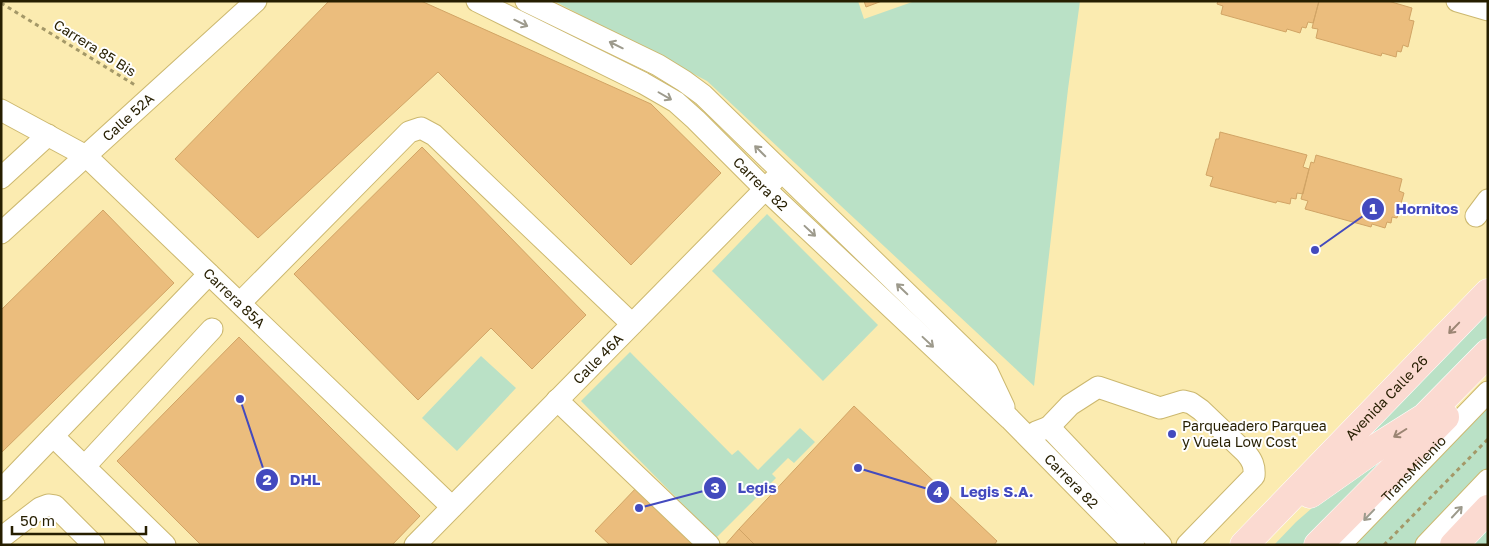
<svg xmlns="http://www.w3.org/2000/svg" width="1489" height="546" viewBox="0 0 1489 546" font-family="'Golos Text',sans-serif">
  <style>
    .green { fill: #bae1c6 }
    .building { fill: #ebbd7d; stroke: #d1a465 }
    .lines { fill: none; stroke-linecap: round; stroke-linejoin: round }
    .minor-casing { stroke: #ccb86f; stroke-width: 23 }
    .major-casing { stroke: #fff; stroke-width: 29 }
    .path { stroke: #a49868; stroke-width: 3; stroke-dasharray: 4 4; stroke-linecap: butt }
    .minor { stroke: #fff; stroke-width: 21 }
    .major { stroke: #fbdad1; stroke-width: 28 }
    .oneway { stroke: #9d9a8c }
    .oneway2 { stroke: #9b8573 }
    .poi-dot { fill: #434abe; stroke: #fff; stroke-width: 2 }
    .labels { text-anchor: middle; stroke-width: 4; stroke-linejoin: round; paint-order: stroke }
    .street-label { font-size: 14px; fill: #261e00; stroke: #fff }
    .poi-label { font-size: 14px; fill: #261e00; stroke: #fff; text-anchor: start }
    .leader { fill: none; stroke: #434abe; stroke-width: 2 }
    .callout-dot { fill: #434abe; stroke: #fff; stroke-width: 2 }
    .mark-label { font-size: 15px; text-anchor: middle; font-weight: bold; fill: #fff }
    .callout-label { font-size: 15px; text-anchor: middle; font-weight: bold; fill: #434abe; stroke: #fff; stroke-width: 4; stroke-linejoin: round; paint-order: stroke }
  </style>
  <rect width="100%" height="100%" fill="#fbebb0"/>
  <path class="green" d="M554,1h304l6,18 51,-18h165l-12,88 -34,297 -327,-305z
    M767,214l111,111 -55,56 -111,-110z
    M1488,308v37l-39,39 -107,76z
    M630,352l102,103 6,-5 20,20 42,-42 15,14 -21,21 -6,-5 -16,16 4,4 -60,60 -135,-137z
    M481,356l35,32 -59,63 -35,-33z
    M1488,405v63l-75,77h-60z
    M1395,451l-93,94h-28l22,-23 47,-41z
    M1488,529v16h-15z"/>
  <path class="building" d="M329,1h92l230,103 70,69 -90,92 -193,-193 -180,166 -83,-79z
    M864,1h18l-16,6z
    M1218,1h101l-6,22 -5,-1 -2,6 -4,-1 -2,6 -13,-4 -1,3 -65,-18 2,-8 -6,-2z
    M1319,1h69l24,7 -3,12 5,1 -6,26 -5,-2 -2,7 -4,-1 -1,6 -14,-4 -1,3 -65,-18 2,-9 -6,-1z
    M1220,132l87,23 -4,12 6,2 -6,25 -6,-1 -1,6 -5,-1 -1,6 -13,-3 -1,2 -66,-17 3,-9 -7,-2 10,-36h3z
    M422,147l164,168 -54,54 -41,-41 -73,72 -124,-126z
    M1316,155l86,24 -3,12 5,2 -7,25 -5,-1 -1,6 -4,-1 -2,6 -13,-4 -1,3 -66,-18 3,-8 -7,-2 10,-37 3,1z
    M103,210l71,73 -173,170v-143z
    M239,337l181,179 -28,29h-191l-84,-84z
    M854,406l143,135 -3,4h-239l-16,-16z
    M638,486l60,59h-88l-15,-14z
    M739,529l16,16h-30z"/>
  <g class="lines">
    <defs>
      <g id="minor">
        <path id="s1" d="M477,1l166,82 33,19 20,18 69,69 245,230 124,126"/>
        <path d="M526,1l132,64 26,16 19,14 284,276 17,36"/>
        <path d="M1457,1l31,9"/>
        <path id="s2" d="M1,110l85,46 366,351"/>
        <path d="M1,178l47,-43"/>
        <path d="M1476,216l12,-16"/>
        <path id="s3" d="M1,233l255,-232"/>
        <path d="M240,303l169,-171 12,-4 13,7 198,189"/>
        <path d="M557,400l152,145"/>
        <path d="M1049,427l21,-22 28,-18 62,21 23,-7 8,2 10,7 45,43c6,7 9,13 8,23l-67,69"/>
        <path d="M1036,432l13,-5 112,118"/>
        <path d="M53,436l112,109"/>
        <path d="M85,466l127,-137"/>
        <path d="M1,490l208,-216"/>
        <path d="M1,538l39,-30 8,-3 7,1 39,39"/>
        <path id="s4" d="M415,545l359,-365"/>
        <path id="s5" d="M1340,545l148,-153"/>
        <path d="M1426,545l62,-65"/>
      </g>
      <g id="major">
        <path d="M1310,494l61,-43 54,-34 63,-64"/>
        <path id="s6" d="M1244,545l244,-252"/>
        <path d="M1318,545l127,-128"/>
        <path d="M1454,545l34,-36"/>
      </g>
    </defs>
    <use href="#minor" class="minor-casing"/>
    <use href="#major" class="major-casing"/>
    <path class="path" d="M1,3l134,82
      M1384,545l104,-106"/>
    <use href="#minor" class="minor"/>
    <use href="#major" class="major"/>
  </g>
  <defs><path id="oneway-shaft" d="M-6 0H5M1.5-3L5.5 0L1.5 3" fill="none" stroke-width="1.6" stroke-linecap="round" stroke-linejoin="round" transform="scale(1.25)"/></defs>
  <g class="oneway">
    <use href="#oneway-shaft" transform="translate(521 23) rotate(26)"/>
    <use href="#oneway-shaft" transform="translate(616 45) rotate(-154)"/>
    <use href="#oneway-shaft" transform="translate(665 96) rotate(30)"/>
    <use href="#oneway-shaft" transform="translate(760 151) rotate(-135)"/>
    <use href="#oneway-shaft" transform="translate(810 231) rotate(43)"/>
    <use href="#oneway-shaft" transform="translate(902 289) rotate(-136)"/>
    <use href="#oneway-shaft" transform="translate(928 342) rotate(43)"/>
    <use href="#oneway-shaft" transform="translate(1457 512) rotate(-47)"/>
    <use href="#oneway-shaft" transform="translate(1369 515) rotate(134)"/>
  </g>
  <g class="oneway2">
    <use href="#oneway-shaft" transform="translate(1454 328) rotate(134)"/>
    <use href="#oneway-shaft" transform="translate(1400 433) rotate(148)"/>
  </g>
  <circle class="poi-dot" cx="1172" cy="434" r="5"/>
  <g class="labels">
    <g class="street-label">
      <text transform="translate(95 48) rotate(32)" y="5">Carrera 85 Bis</text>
      <text dy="5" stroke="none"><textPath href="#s3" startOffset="172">Calle 52A</textPath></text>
      <text dy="5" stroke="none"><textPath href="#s1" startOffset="341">Carrera 82</textPath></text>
      <text dy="5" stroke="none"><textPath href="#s2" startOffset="302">Carrera 85A</textPath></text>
      <text dy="5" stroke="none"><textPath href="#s4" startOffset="261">Calle 46A</textPath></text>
      <text dy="5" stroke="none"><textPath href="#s6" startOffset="205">Avenida Calle 26</textPath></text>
      <text dy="5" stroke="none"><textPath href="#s5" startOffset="106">TransMilenio</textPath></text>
      <text dy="5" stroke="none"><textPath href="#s1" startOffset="771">Carrera 82</textPath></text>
    </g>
    <g class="poi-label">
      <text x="1182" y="431">Parqueadero Parquea<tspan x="1182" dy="16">y Vuela Low Cost</tspan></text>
    </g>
  </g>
  <path class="leader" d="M1315 250L1373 209M240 399L267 480M639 508L715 488M858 468L938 492"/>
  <g class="callout-dot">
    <circle cx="1315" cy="250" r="5"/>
    <circle cx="240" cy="399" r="5"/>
    <circle cx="639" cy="508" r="5"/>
    <circle cx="858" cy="468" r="5"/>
    <circle cx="1373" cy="209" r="12"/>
    <circle cx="267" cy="480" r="12"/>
    <circle cx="715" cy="488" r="12"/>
    <circle cx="938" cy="492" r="12"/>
  </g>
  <g class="mark-label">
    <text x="1373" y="214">1</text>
    <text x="267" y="485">2</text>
    <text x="715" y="493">3</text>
    <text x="938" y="497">4</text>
  </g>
  <g class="callout-label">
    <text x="1427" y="214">Hornitos</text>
    <text x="305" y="485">DHL</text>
    <text x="757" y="493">Legis</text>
    <text x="997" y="497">Legis S.A.</text>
  </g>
  <rect width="1489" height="546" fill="none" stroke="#261e00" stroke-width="5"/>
  <path d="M12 526v8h134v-8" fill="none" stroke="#261e00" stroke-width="2.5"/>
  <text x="20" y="526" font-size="15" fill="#261e00" stroke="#ffffff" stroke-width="4" paint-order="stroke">50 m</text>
</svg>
